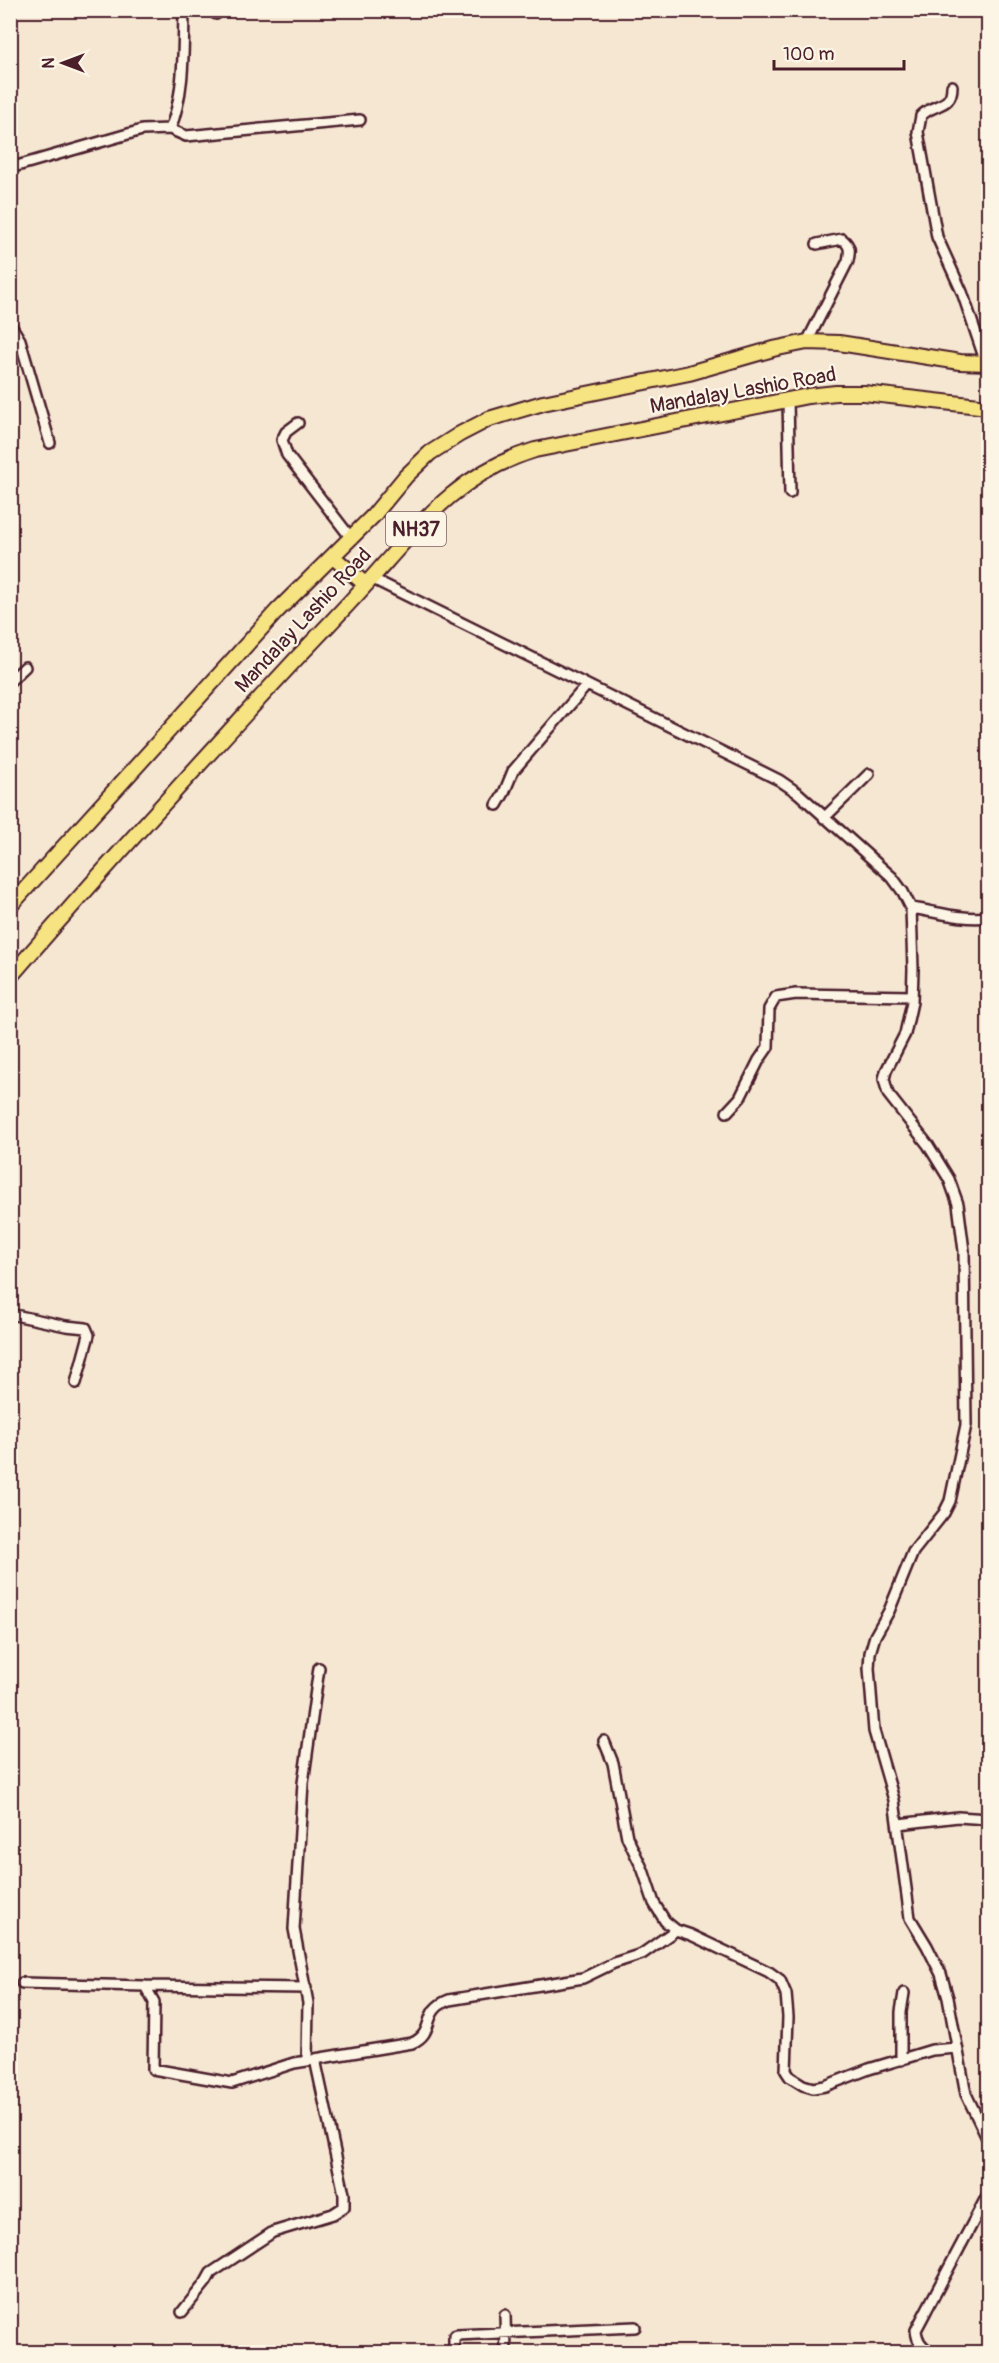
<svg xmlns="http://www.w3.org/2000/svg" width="999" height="2363" viewBox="0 0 999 2363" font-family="Pangolin,sans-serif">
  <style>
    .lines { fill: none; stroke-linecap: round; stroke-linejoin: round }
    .minor-casing { stroke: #4a1f2b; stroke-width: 14 }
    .highway-casing { stroke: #4a1f2b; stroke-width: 18 }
    .minor { stroke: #fcf5e5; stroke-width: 9 }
    .highway { stroke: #f6e381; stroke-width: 14 }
    .labels { text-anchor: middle; stroke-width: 4.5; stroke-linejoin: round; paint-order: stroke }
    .shield { fill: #fcf5e5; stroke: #7f5f63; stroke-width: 1.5 }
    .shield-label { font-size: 20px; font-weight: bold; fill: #4a1f2b }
    .street-label { font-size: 21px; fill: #4a1f2b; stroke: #fcf5e5 }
  </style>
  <rect width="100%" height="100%" fill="#f6e7d3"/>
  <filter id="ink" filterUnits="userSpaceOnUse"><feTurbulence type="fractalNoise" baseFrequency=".0167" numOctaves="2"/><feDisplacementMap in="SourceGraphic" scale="12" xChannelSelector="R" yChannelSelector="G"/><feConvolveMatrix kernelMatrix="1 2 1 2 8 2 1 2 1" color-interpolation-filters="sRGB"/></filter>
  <g filter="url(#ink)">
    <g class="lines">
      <defs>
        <path id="minor" d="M216,14l3,-4
          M952,86c0,23 -18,16 -31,30l-3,16 19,105 25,55 24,71
          M170,129c15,-36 13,-79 14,-119
          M10,168l132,-38 28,-1 16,7 174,-16
          M10,324l10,16 30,103
          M807,342l41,-81c2,-10 3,-15 -6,-22l-25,5
          M788,400l2,93
          M298,423l-12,9 -4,8 5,15 64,83
          M371,578l408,202 19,13 94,84 11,15 8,16 2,61 -1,33 -7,32 -19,37 -2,8 4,15 40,51 21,34 9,25 6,47 2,174 -16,76 -6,12 -31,39 -24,59 -14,25 -5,17 -1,15 5,63 20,69 16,118 17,28 14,28 7,24 18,96 22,46
          M10,681l15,-14
          M497,805l7,-12 9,-22 73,-85
          M824,818l45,-44
          M911,908c27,4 51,12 77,9
          M727,1112l13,-14 19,-38 9,-13 1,-38 7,-12 20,-3 116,2
          M10,1314l56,12 20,2 3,7 -13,48
          M604,1741l9,22 14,74 16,33 11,33 11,18 11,9 15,5 78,37 11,8 6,14 2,23 -2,54 4,6 13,8 10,3 12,-2 44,-17 63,-19 25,-2
          M899,1824l59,-7 30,2
          M22,1983l123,3 9,16 -1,67 79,14 62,-20 19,-3
          M145,1986l161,2
          M307,2060l1,-57 -14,-74 9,-146 16,-115
          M901,2060v-48l3,-19
          M182,2312l24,-30 5,-9 56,-37 6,-4 60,-18 11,-7v-13l-29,-135 97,-16c25,-11 8,-32 37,-43l134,-22 31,-15 28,-9 34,-24
          M505,2315l1,37
          M454,2352v-16l3,-1 178,-8
          M930,2352c-9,-7 -13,-11 -14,-22l72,-136"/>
        <path id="highway" d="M333,557l32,27
          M10,906l267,-295 96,-95 33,-40 24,-23 30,-19 29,-15 54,-16 146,-30 84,-24 34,-7 32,1 121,19 28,1
          M10,977c93,-108 189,-213 286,-318 25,-26 50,-52 74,-79 51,-57 89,-107 165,-130l273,-54 28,-3h28l124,14"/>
      </defs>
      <use href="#minor" class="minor-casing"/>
      <use href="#highway" class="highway-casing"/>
      <use href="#minor" class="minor"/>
      <use href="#highway" class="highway"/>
    </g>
  </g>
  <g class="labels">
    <rect class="shield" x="386" y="512" width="60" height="34" rx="4.5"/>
    <g class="shield-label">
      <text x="416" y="536">NH37</text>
    </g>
    <g class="street-label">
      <text transform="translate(743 390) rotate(-10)" y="7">Mandalay Lashio Road</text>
      <text transform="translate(303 620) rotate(-47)" y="7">Mandalay Lashio Road</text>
    </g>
  </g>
  <rect width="999" height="2363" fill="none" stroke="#fcf5e5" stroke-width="36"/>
  <rect x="18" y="18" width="963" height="2327" fill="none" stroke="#4a1f2b" stroke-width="2" filter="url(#ink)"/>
  <g transform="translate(63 63) rotate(270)" stroke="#fcf5e5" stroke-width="4.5" paint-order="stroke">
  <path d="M0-4.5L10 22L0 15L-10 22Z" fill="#4a1f2b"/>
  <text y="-9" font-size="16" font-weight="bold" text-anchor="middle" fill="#4a1f2b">N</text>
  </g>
  <path d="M774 60v9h130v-9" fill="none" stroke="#4a1f2b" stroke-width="3"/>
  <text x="783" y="60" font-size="18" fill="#4a1f2b" stroke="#fcf5e5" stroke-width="4.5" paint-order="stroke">100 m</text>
</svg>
